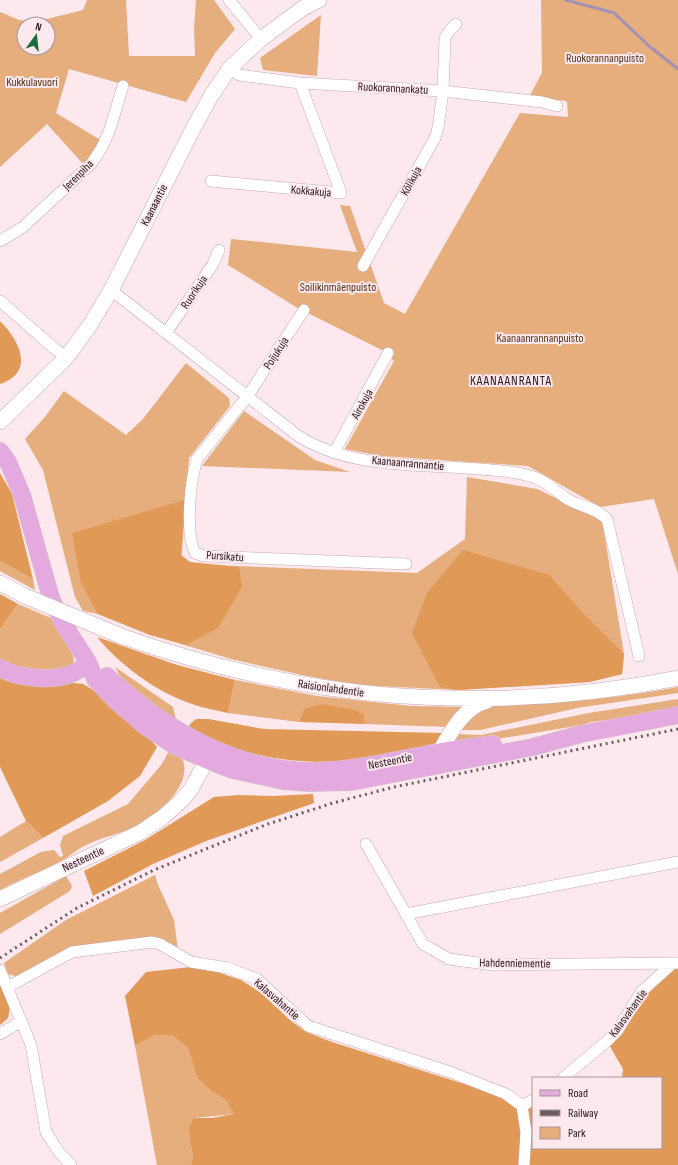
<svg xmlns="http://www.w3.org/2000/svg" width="678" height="1165" viewBox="0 0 678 1165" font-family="'Sofia Sans Condensed',sans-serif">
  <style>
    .green { fill: #e6ad7d; fill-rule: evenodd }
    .forest { fill: #e19957 }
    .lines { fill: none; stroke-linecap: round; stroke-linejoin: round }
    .stream { stroke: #a091b5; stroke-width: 3 }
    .street-casing { stroke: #c8a9b1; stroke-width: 12 }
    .secondary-casing { stroke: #c8a9b1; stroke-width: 16 }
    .primary-casing { stroke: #cfcccd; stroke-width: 18 }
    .street { stroke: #fff; stroke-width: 11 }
    .secondary { stroke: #fff; stroke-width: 15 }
    .primary { stroke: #e4aadf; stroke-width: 17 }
    .rail { stroke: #6b5c60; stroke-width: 3; stroke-dasharray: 2 4; stroke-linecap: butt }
    .secondary-bridge-casing { stroke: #c8a9b1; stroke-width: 16; stroke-linecap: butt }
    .secondary-bridge { stroke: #fff; stroke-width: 15 }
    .labels { text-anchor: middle; stroke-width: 4; stroke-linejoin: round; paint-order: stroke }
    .park-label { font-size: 12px; fill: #513317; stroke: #fce8ed }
    .street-label { font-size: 12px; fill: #25191c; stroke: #fce8ed }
    .neighbourhood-label { font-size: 13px; letter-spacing: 1px; fill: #25191c; stroke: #fce8ed }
  </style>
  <rect width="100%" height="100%" fill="#fce8ed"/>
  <path class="green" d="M87,0h39l3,56h66l-1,-28 2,-28h18l21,29 -20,24 -29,49 -117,-33 -13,44 46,28 -17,25 -38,-42 -47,43v-155l19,8 16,2 48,-12zM24,24h24v24h-24z
    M541,0h137v574l-24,-75 -54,8 -72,-41 -147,-10 -36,-7 49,-88 -10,-10 -88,-44 -68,-42 3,-26 126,13 -17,-47 10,1 34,97 21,11 115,-201 48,4 -1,-16 -38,-4 13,-24z
    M321,15l-4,61 -54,-6 -3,-12z
    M186,363l43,35 1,8 -41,52 -8,106 236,9 48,-34 2,-62 70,12 65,31 22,134 -2,20 -33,8 -132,8 -101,-5 -54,-10 -71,-16 -83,-25 -50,-20 -15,-3 -8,-14 -32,-127 -18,-31 20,-22 19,-26 62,44 17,-16z
    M244,411l71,49 35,12 -148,-6z
    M0,561l33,18 2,11 -35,-19z
    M18,604l35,15 20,36 1,9 -2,3 -37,6 -35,-9v-35z
    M115,667l58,40 4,17 -54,-43z
    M235,680l82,16 94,10 51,1 -13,20 -85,-3v-9l-60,-6 -5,13 -71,-9z
    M678,687v6l-101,15 -97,22h-20c5,-13 23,-22 36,-25 62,-1 122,-7 182,-18z
    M678,699v9l-30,7 -57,7 -9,3 -134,22 9,-13 24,1 108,-22z
    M171,747c4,4 10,8 12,14 9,24 -26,55 -46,65 -17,8 -36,11 -53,20 -8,4 -14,10 -21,14 -20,11 -42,19 -63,30v-16l41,-22 13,-2 6,7 3,-1 -3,-11 3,-9 65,-32 34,-40z
    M26,821l17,17 -43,24v-25z
    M155,875l3,10 16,35 4,30 -11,-7 -91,5 -57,29 -11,-3 -4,-11 62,-43z
    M66,876l6,10 -2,5 -70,43v-21z
    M155,1035l18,1 15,12 9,30 15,14 14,8 9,14 -42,4 -5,12 5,27 -2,8h-34l-22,-119z"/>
  <path class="forest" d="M0,321c19,19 36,51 0,63z
    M0,473l12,21 21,85 -33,-18z
    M185,500l-4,55 9,7 49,5 3,20 -24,41 -32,17 -36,-10 -52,-21 -17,-31 -9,-50z
    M463,550l86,25 34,38 41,41 -2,20 -33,8 -132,8 -17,-3 -28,-54 15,-40z
    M0,594l18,10 -18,25z
    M97,637l80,28 58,15 -7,33c-12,-3 -25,-5 -36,-9 -36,-12 -72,-39 -95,-67z
    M0,675l83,9c28,15 53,39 74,63l-17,29 -32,25 -65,37 -17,-17 -26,-54z
    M321,704l34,6 9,5v9l-65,-2 5,-13z
    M196,719h12l56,10 180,4 -9,15c-26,4 -52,10 -78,12 -57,6 -115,-3 -166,-29l-2,-6z
    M313,794l1,9 -108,38 -53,23 -60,32 -9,-25 61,-31 69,-43 25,-2 34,1z
    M678,963v202h-487l2,-8 -5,-27 5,-12h19l22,-4 -8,-14 -14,-8 -15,-14 -9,-30 -15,-12 -18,-1 -20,11 -10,-50 21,-24 45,-5 26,5 24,8 20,13 29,27 16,12 26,10 154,49 36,15 11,-6v48h128v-70h-39l1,-9 -16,-28 34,-49z
    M0,983l10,24 -2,11 -8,7z"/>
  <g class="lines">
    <path class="stream" d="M566,0l48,13 35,33 29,23"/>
    <defs>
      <path id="street" d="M229,0l32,39
        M230,68l9,7 61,8 143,8 99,11 15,4
        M211,181l130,12 -41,-110
        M0,241l23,-14 68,-63 10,-15 8,-17 14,-46
        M363,266l72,-128 3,-10 5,-37 2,-53 4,-7 7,-7
        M111,290l186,145c51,34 123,29 183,34 19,2 38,2 56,9 13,5 22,16 33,22 13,7 27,8 38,19l32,137
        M0,301l55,48 12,8
        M304,310l-57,87 -50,62c-7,22 -12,73 -2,94l9,3 202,8
        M166,333l47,-69 6,-14
        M334,453l54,-100
        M366,844l57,100 26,15 44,6 185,-2
        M406,914l272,-52
        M0,970l31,75 15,87 13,20 12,13
        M8,987l64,-35 80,-10 8,2 31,18 37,6 29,11 51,47 142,46 56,22 16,12 4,26 -2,33
        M0,1034l22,-13
        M563,1078l44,-37 11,-11 23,-38 32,-29
        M522,1106l11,-6"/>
      <path id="secondary" d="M0,422l67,-65 23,-32 21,-35 82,-161 18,-33 19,-28 31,-29 42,-31 16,-8
        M0,583l25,13
        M121,636c183,65 366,80 557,42
        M436,758c13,-22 25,-50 51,-57
        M0,899l141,-67 22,-15 19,-17 9,-11 22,-40"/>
      <path id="primary" d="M0,451l8,11 14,33 29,103 12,25 25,39 7,17 22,23 28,24 30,20 32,14 26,10 50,11 27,2 41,-1 182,-35 48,-13 97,-19
        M0,668c19,11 60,15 79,2 3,-2 6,-6 9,-8
        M107,676c57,53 129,96 209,95 36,-1 72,-9 108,-16 23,-5 46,-8 69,-11"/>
    </defs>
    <use href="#street" class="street-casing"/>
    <use href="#secondary" class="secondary-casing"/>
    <use href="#primary" class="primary-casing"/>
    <use href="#street" class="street"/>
    <use href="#secondary" class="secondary"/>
    <use href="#primary" class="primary"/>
    <path class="rail" d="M0,958l77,-50 77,-38 114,-46 65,-21 61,-16 284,-58"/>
    <defs>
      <path id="secondary-bridge" d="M25,596l96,40"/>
    </defs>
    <use href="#secondary-bridge" class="secondary-bridge-casing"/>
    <use href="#secondary-bridge" class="secondary-bridge"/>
  </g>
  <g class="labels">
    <g class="park-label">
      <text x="605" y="62">Ruokorannanpuisto</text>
      <text x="32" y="86">Kukkulavuori</text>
      <text x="338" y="291">Soilikinmäenpuisto</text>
      <text x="540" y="342">Kaanaanrannanpuisto</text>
    </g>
    <g class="street-label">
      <text transform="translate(393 88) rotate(3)" y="4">Ruokorannankatu</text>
      <text transform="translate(78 175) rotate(-45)" y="4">Jerenpiha</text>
      <text transform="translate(411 181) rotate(-61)" y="4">Kölikuja</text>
      <text transform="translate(311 191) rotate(5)" y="4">Kokkakuja</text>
      <text transform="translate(154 205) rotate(-63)" y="4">Kaanaantie</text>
      <text transform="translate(194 292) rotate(-56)" y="4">Ruorikuja</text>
      <text transform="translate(276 353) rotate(-57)" y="4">Poijukuja</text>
      <text transform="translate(362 404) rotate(-61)" y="4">Airokuja</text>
      <text transform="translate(408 463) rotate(5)" y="4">Kaanaanrannantie</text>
      <text transform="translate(225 556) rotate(4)" y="4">Pursikatu</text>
      <text transform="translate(331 688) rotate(8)" y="4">Raisionlahdentie</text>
      <text transform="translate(390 761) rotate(-11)" y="4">Nesteentie</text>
      <text transform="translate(83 859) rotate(-25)" y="4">Nesteentie</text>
      <text transform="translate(515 963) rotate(1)" y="4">Hahdenniementie</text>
      <text transform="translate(277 999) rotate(41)" y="4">Kalasvahantie</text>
      <text transform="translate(628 1013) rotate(-54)" y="4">Kalasvahantie</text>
    </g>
    <g class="neighbourhood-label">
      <text x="511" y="385">KAANAANRANTA</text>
    </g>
  </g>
  <rect x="532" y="1077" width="130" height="72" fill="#fce8ed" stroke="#a69599"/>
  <rect x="540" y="1090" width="20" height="6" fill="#e4aadf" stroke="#a69599"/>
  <text x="568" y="1097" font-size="12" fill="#25191c">Road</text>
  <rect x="540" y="1110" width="20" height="6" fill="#6b5c60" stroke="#a69599"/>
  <text x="568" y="1117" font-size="12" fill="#25191c">Railway</text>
  <rect x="540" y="1127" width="20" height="12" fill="#e6ad7d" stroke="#a69599"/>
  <text x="568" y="1137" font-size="12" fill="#25191c">Park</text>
  <g transform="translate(36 36) rotate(15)"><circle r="19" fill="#fce8ed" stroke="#a69599"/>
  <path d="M0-3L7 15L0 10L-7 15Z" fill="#1d6c3c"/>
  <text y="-6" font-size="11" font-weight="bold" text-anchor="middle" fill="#25191c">N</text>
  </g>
</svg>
